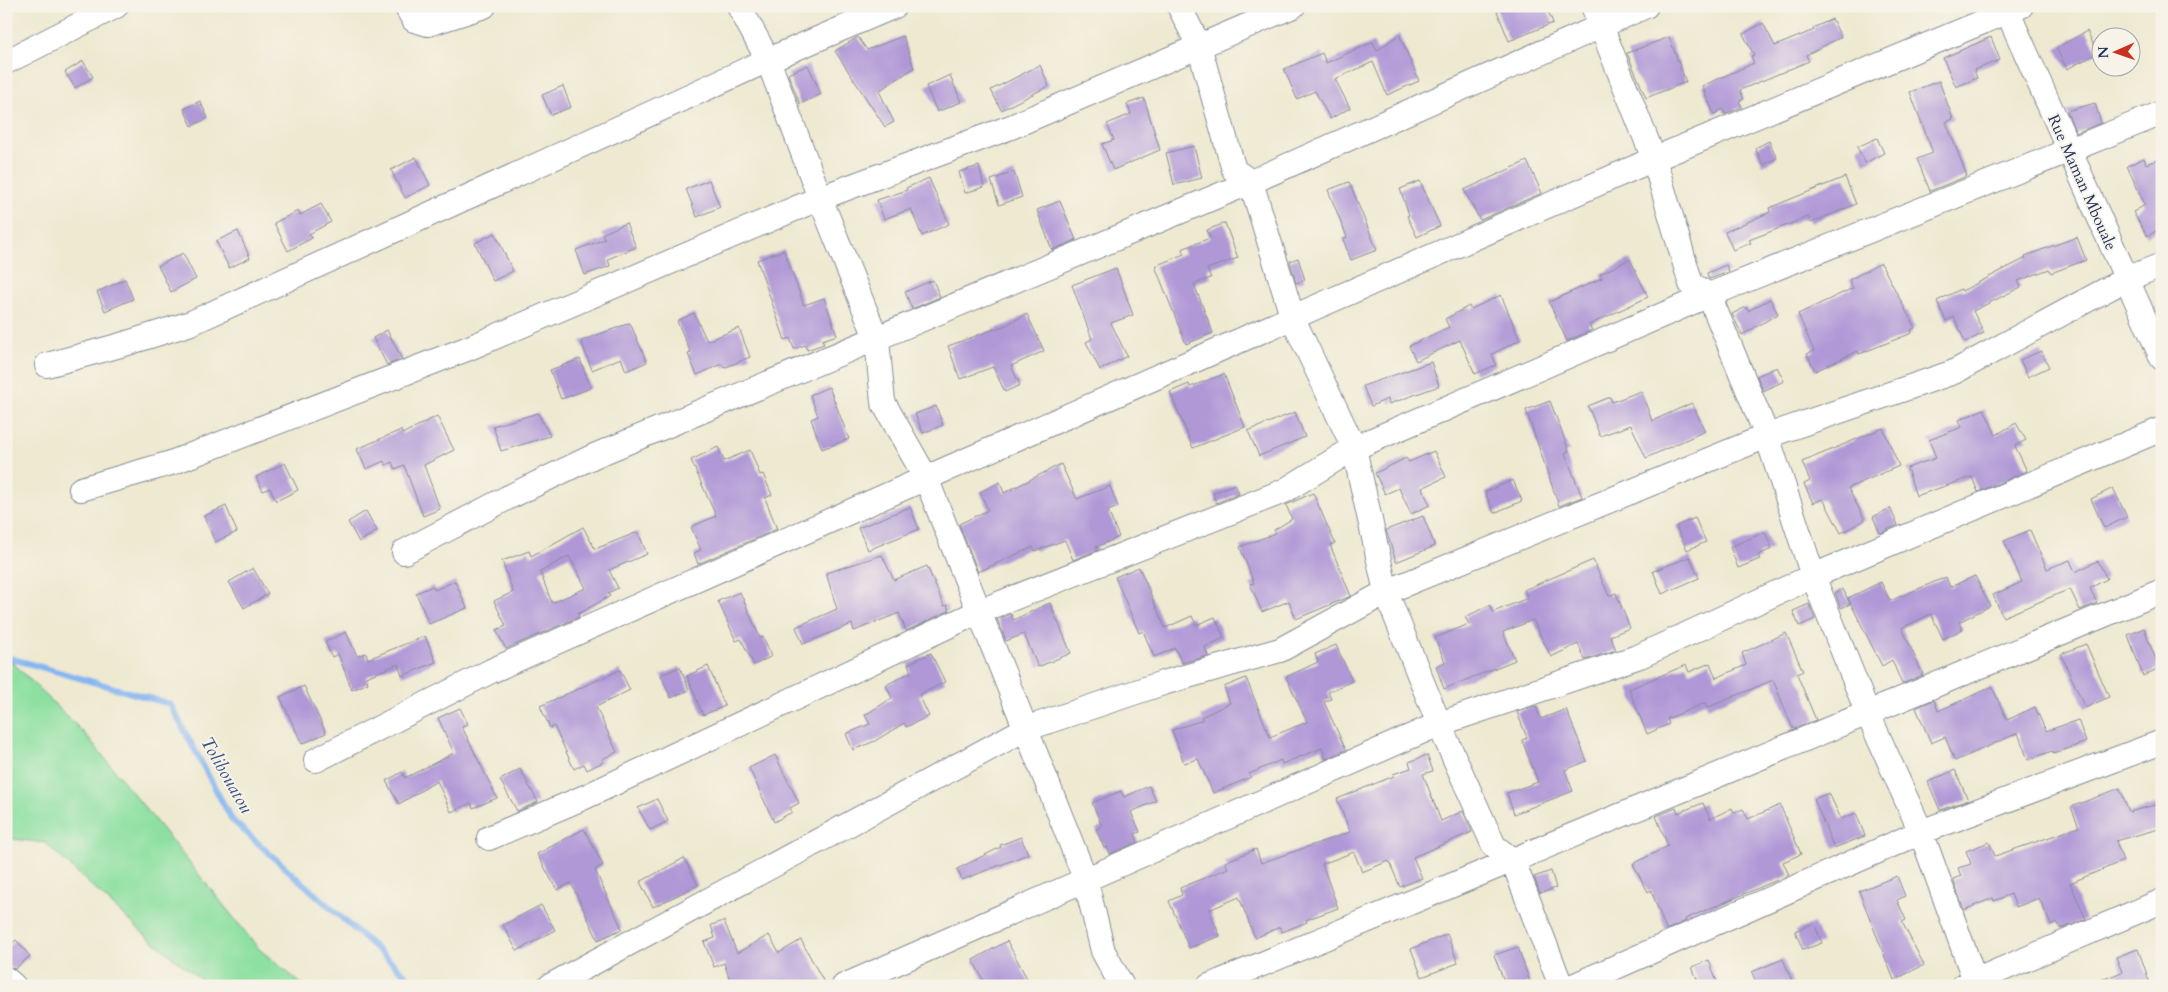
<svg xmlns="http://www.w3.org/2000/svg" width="2168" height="992" viewBox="0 0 2168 992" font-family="Cardo,serif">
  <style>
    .green { fill: #8de0a1; stroke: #548880 }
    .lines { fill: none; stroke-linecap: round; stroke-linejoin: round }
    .stream { stroke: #86b6f1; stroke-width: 6 }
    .building { fill: #b098d7; fill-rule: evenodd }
    .minor-casing { stroke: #848c97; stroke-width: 26 }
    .minor { stroke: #fff; stroke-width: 24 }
    .labels { text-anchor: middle; stroke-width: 4; stroke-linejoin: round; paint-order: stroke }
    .street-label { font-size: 16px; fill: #1b2f5e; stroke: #f7f3e8 }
    .water-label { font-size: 18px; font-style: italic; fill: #365183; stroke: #f7f3e8 }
  </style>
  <rect width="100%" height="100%" fill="#f7f3e8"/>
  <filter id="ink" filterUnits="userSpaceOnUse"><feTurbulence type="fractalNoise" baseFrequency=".02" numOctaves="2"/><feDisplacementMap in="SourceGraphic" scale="10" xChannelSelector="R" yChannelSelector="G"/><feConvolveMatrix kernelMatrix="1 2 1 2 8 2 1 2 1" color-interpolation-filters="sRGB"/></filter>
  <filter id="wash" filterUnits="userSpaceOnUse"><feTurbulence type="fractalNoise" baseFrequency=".0096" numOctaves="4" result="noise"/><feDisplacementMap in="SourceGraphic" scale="20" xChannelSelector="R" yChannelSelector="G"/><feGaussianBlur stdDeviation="1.12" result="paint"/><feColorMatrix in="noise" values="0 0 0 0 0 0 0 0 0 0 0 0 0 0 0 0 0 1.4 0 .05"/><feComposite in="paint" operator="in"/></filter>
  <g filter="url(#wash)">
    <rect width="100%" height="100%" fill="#eee9d0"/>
    <path class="green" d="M6,656l80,79 173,214 45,37h-95l-65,-52 -99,-91 -39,-5z"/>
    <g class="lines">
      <path class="stream" d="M6,657l164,47 62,116 186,166"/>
    </g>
    <g id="blocks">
      <path class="building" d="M1495,6h51l7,17 -44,18z
        M1832,19l9,18 -35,18 3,6 -69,29 4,9 -5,2 3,6 -17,7 -2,-5 -9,5 -12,-28 52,-23 -3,-7 3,-1 -11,-21 20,-11 12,23 39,-16 -1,-2z
        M2087,31l11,22 -31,16 -11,-21z
        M1399,34l20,47 -32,14 -14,-33 -38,17 15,29 -20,11 -15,-28 -18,8 -13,-30 38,-16 4,10 47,-21 4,9z
        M903,36l11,32 -35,23 15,31 -9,5 -50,-76 23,-14 9,13z
        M1669,37l17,45 -40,16 -19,-45z
        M1991,37l9,23 -26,10 3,8 -21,9 -13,-29z
        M83,61l10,16 -18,11 -10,-16z
        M808,65l13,29 -21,10 -12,-30z
        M1040,65l9,21 -48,24 -10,-20z
        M950,75l11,27 -24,10 -11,-26z
        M1939,81l14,38 -7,3 21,54 -37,15 -13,-32 16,-6 -23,-61z
        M563,86l8,21 -20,8 -9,-20z
        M1144,98l16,52 -47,20 -11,-26 12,-4 -7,-16 24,-10 -4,-10z
        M200,101l8,17 -16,8 -8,-17z
        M2095,103l6,20 -25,10 -9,-22z
        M1877,138l7,15 -19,10 -8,-16z
        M1769,141l8,17 -14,7 -8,-17z
        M1194,146l8,32 -28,7 -8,-32z
        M416,157l14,28 -25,13 -14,-28z
        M2144,158l2,6 16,-6v85l-6,-12 -9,5 -14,-24 12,-7 -18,-39z
        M1527,161l15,32 -62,27 -16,-30z
        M979,166l5,21 -19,6 -6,-21z
        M1014,172l8,25 -23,8 -8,-25z
        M1845,177l11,27 -45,19 -3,-6 -59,23 2,3 -18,7 -8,-18 45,-20 -1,-4z
        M929,178l20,46 -27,12 -11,-27 -27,10 -7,-19 30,-10 -1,-2z
        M709,180l11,27 -23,10 -11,-28z
        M1420,181l20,45 -23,11 -10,-21 2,-1 -9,-26z
        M1349,182l28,68 -26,10 -8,-21 4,-2 -19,-47z
        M1060,201l16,39 -24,10 -15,-40z
        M321,204l10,18 -22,12 3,4 -24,13 -14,-28 24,-12 2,4z
        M626,223l10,24 -28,12 2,7 -25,9 -9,-25 29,-11 -3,-5z
        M1225,223l13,35 -31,11 4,9 -17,6 19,49 -27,11 -31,-78 29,-12 -2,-5 28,-11 -3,-8z
        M238,231l12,27 -21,10 -13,-27z
        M495,233l18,38 -20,10 -18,-38z
        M2077,237l9,23 -35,13 -2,-4 -31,12 3,6 -48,24 11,22 -19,9 -11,-25 -8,4 -9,-20 24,-12 1,2 64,-33 -1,-2z
        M784,250l20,55 20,-7 13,37 -15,5 2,4 -17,6 -2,-5 -11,4 -4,-11 -5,2 -28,-80z
        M183,253l13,26 -25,13 -13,-26z
        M1298,258l7,22 -9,3 -6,-22z
        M1630,259l18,38 -59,28 3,5 -25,11 -18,-39 53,-24 -2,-4z
        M1881,263l34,65 -4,2 1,3 -53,21 -1,-3 -43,20 -8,-17 7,-3 -16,-37 55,-26 -4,-8z
        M1726,265l3,7 -20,7 -2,-6z
        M1116,268l17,47 -22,8 16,33 -27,14 -14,-28 6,-3 -20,-54z
        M125,279l8,20 -28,12 -8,-19z
        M933,280l7,17 -28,12 -7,-17z
        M1501,295l19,45 -28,14 4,11 -21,9 -15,-34 -44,21 -7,-15 40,-19 -4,-8 24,-13 2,3z
        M1770,299l8,15 -36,21 -10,-21 14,-7 2,4z
        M694,313l13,28 32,-13 11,29 -26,11 -2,-4 -25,11 -9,-21 3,-1 -14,-32z
        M1027,314l17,37 -33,15 9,19 -15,7 -12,-25 -33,12 -12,-33 58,-21z
        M630,323l17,39 -21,9 -5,-13 -29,12 -11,-29z
        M387,330l15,29 -15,6 -14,-27z
        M2041,351l8,16 -21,10 -8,-17z
        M580,359l11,29 -30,11 -11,-29z
        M1431,362l8,24 -50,18 -1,-5 -17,7 -8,-20z
        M1777,367l7,14 -21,10 -6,-15z
        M1224,374l21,53 -52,21 -23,-56 19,-8 1,3z
        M829,387l20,52 -27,10 -11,-30 7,-3 -8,-21z
        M1641,391l11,30 40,-18 13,28 -59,27 -15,-33 -31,11 -12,-30 22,-9 2,5z
        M1550,401l19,50 -4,2 17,44 -23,9 -33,-96z
        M936,406l7,19 -20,8 -8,-19z
        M1984,409l12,26 20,-12 10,17 -11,6 12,25 -49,21 -6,-15 -56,19 -9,-28 29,-10 -7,-18 33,-13 -3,-7z
        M1295,412l10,25 -46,19 -11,-25z
        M538,413l12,23 -49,15 -8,-25z
        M437,416l17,34 -30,15 16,44 -17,7 -19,-51 -9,4 -3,-7 -6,3 -2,-4 -18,8 -9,-20 44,-19 1,4z
        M1883,428l16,38 -51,22 17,32 -24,13 -18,-34 -10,4 -9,-19 6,-3 -8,-19z
        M718,447l6,14 26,-11 10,25 3,-1 9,21 -7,3 12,31 -79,35 -4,-11 7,-3 -10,-23 25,-11 -25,-56z
        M1434,451l12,26 -24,11 8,17 -19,9 -12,-26 -14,6 -10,-21 31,-15 3,4z
        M285,463l13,27 -22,11 -6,-13 -7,3 -7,-14z
        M1061,464l16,35 33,-13 8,21 -10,4 11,26 -23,10 2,3 -25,10 -8,-20 -30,11 -2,-4 -55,25 -19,-48 29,-14 -8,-18 20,-10 4,11z
        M1513,480l9,21 -28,12 -9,-21z
        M1235,484l4,10 -23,9 -3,-10z
        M2113,488l14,29 -23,11 -13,-29z
        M1313,493l22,50 -5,2 21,51 -55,23 -7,-18 -27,11 -12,-28 4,-1 -14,-36 36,-14 -2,-3 18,-11 -6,-14z
        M226,506l11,26 -22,10 -11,-26z
        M910,507l9,22 -51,21 -10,-22z
        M1890,508l8,17 -18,8 -7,-16z
        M366,511l11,20 -18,11 -11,-20z
        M1423,516l12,30 -39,16 -10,-32z
        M1695,518l11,24 -19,8 -11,-24z
        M583,527l12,22 43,-17 9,22 -38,16 9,18 -10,5 2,3 -32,18 1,3 -73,32 -10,-19 10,-4 -12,-25 19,-9 -11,-31 27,-10 2,5zM569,556l17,32 -34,15 -12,-31z
        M2030,530l17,39 23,-9 5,12 23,-11 9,18 -17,9 7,15 -17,7 -10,-21 -67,28 -10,-22 29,-13 -18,-41z
        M1765,532l7,17 -14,6 2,4 -22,9 -8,-21z
        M882,555l12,25 33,-14 17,40 3,-1 2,6 -43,20 -7,-18 -45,18 -2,-7 -49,20 -7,-17 41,-18 -11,-36z
        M1690,557l9,21 -37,16 -9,-23z
        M1593,560l16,36 7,-3 14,35 -20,8 6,14 -31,10 -7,-16 -27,13 -18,-37 -30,12 12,28 -71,29 -8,-23 9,-4 -10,-24 34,-14 -4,-7 25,-12 3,7 35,-14 -4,-8z
        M1139,567l26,61 27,-12 4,9 19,-8 9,21 -19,9 3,9 -26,7 -7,-15 -21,9 -11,-26 -4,2 -24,-56z
        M253,568l15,26 -24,14 -15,-26z
        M1975,576l15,30 -31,16 4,7 -20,10 -12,-25 -29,14 21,47 -21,9 -10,-24 -10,6 -34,-68 33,-16 9,19 56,-24 4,10z
        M455,581l12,27 -38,16 -13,-31 17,-7 2,4z
        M1843,589l7,15 -9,4 -6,-15z
        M740,592l20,46 3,-1 9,19 -18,9 -13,-26 -5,2 -18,-40z
        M1050,603l21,50 -33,14 -14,-33 -18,7 -9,-22 14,-5 2,6z
        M1809,604l6,15 -16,7 -6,-15z
        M2144,628l15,40 -16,8 -15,-41z
        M346,632l11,24 9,-3 2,6 57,-23 11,26 -34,14 -4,-12 -32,13 2,6 -16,7 -14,-36 -6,3 -7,-15z
        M1786,633l17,38 -6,3 19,46 -23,9 -20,-49 -66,28 -2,-5 -38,16 2,5 -22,10 -18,-45 57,-24 3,7 21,-9 6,15 30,-13 -4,-12z
        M2086,644l23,53 -24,11 -24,-54z
        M1336,645l16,36 -24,11 3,7 -7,3 22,48 -20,9 -4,-11 -40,16 -1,-4 -32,14 2,3 -38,16 -15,-34 -14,4 -12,-33 31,-10 -2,-3 29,-14 -6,-16 22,-9 24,59 37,-15 -21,-45 32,-15 -3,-8z
        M931,653l14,29 -26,13 10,21 -23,11 -2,-4 -29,18 -22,9 -7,-16 24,-10 -5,-9 27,-17 -6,-13 25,-13 -3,-8z
        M708,666l17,40 -22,9 -16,-39z
        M680,667l9,23 -18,8 -10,-23z
        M620,670l10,20 -34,17 21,45 -15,7 1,3 -16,8 -3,-6 -10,5 -20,-43 -4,2 -10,-22z
        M304,686l22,47 -24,11 -22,-47z
        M1992,687l15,33 28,-13 11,24 32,-11 8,22 -33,12 -1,-3 -24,9 -10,-27 -63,28 -10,-24 -14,6 -15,-35 18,-8 4,11z
        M1536,706l5,13 25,-10 21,52 -22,9 8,21 -59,23 -7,-21 31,-11 -16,-42 5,-2 -10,-26z
        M460,708l8,16 -6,3 35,71 -24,10 -2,-5 -20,9 -14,-31 -38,23 -13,-23 16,-9 3,6 49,-25 -16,-35z
        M775,755l24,48 -9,5 2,4 -18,10 -25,-54z
        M1427,755l6,16 -10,3 18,47 22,-10 9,21 -59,25 9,21 -22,9 -11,-26 -27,11 -8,-20 -32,12 16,44 -32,12 1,2 -25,10 -2,-5 -25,11 -16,-41 -30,13 11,26 -31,12 -20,-47 13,-6 -2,-7 48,-20 -3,-6 31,-13 5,14 89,-31 -13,-33 57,-23 -1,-2 18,-6 -2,-6z
        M520,769l18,33 -21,9 -17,-31z
        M1955,770l13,30 -28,10 -12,-28z
        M1149,786l7,15 -25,11 9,20 -5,2 3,8 -28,12 -3,-7 -3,1 -8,-19 6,-3 -10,-23 29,-12 3,6z
        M2120,788l9,24 33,-9v25l-46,13 7,20 -53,22 16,36 -25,10 -4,-7 -6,3 -12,-27 -23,9 -5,-13 -17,7 -1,-3 -29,12 -11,-31 8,-3 -3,-8 13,-4 -5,-13 23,-9 6,14 84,-29 -8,-20z
        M1829,793l12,26 15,-6 9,23 -31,12 -20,-49z
        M657,799l11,22 -18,9 -12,-22z
        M1703,803l7,16 22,-11 2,5 9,-4 5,10 32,-14 21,49 -18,8 6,13 -104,44 1,2 -20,9 -15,-40 -3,2 -15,-28 35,-18 -12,-30 20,-8 2,5z
        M584,829l19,36 -8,5 27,59 -24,11 -27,-57 -14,7 -20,-36z
        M1021,837l7,17 -66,26 -5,-11 44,-22 -1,-2z
        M684,858l14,27 -45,22 -13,-25z
        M1551,871l5,17 -16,5 -6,-16z
        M1897,876l8,20 -8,4 9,20 -4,2 22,43 -30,15 -35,-89z
        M541,905l14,25 -38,21 -14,-26z
        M724,921l13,32 32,-18 10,18 22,-13 25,46h-61l-2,-5 -14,5h-17l-8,-23 -10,4 -10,-25 11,-4 -4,-13z
        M1814,923l8,20 -19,7 -8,-19z
        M1447,934l11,29 -36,14 -11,-28z
        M16,940l14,16 -15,13 -9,-3v-17z
        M1007,941l24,45h-45l-13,-26z
        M1518,947l12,35 -10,4h-14l-12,-31z
        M2138,949l13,37h-60v-2l31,-12 -6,-15z
        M1783,959l11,27h-37l-5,-14z
        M1709,960l8,22 -10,4h-7l-8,-19z"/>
    </g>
  </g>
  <g filter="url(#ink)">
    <use href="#blocks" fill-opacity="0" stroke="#848c97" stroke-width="1"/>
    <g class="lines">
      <defs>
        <path id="minor" d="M406,6l8,14 14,4 56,-18
          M739,6l29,54 52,138 57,142 6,62 43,76 159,400 18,73 19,35
          M1179,6l20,40 35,124 17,12 42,137 61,129 32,144 53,132 55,122 19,15 48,125
          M1593,6l61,153 37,125 18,11 58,141 46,140 55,138 53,118 56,154
          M2005,6l157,352
          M6,62l110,-56
          M47,365l74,-20 70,-22 577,-263 127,-54
          M81,489l90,-26 298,-115 351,-150 191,-71 282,-121
          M404,552l103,-54 87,-42 657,-274 395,-176
          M316,760l175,-89 435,-193 728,-319 367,-153
          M489,838l96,-41 393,-185 306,-121 70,-43 355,-153 453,-182
          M6,979l8,7
          M550,986l475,-257 138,-46 117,-33 106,-58 381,-156 187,-64 172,-93 36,-14
          M844,986l595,-262 201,-68 173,-80 349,-147
          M1209,986l953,-395
          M1573,986l348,-154 241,-90
          M1963,986l199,-85"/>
      </defs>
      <use href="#minor" class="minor-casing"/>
      <use href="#minor" class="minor"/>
    </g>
  </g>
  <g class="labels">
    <g class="street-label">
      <text transform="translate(2083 182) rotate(66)" y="6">Rue Maman Mbouale</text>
    </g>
    <g class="water-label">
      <text transform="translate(227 775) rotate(60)" y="6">Tolibouatou</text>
    </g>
  </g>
  <rect width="2168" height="992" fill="none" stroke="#f7f3e8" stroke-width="25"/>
  <g transform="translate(2116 52) rotate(268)"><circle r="24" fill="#f7f3e8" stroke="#9fa5b1"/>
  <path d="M0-4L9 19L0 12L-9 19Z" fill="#c8321e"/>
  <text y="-8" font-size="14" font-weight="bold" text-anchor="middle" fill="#1b2f5e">N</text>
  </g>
</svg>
